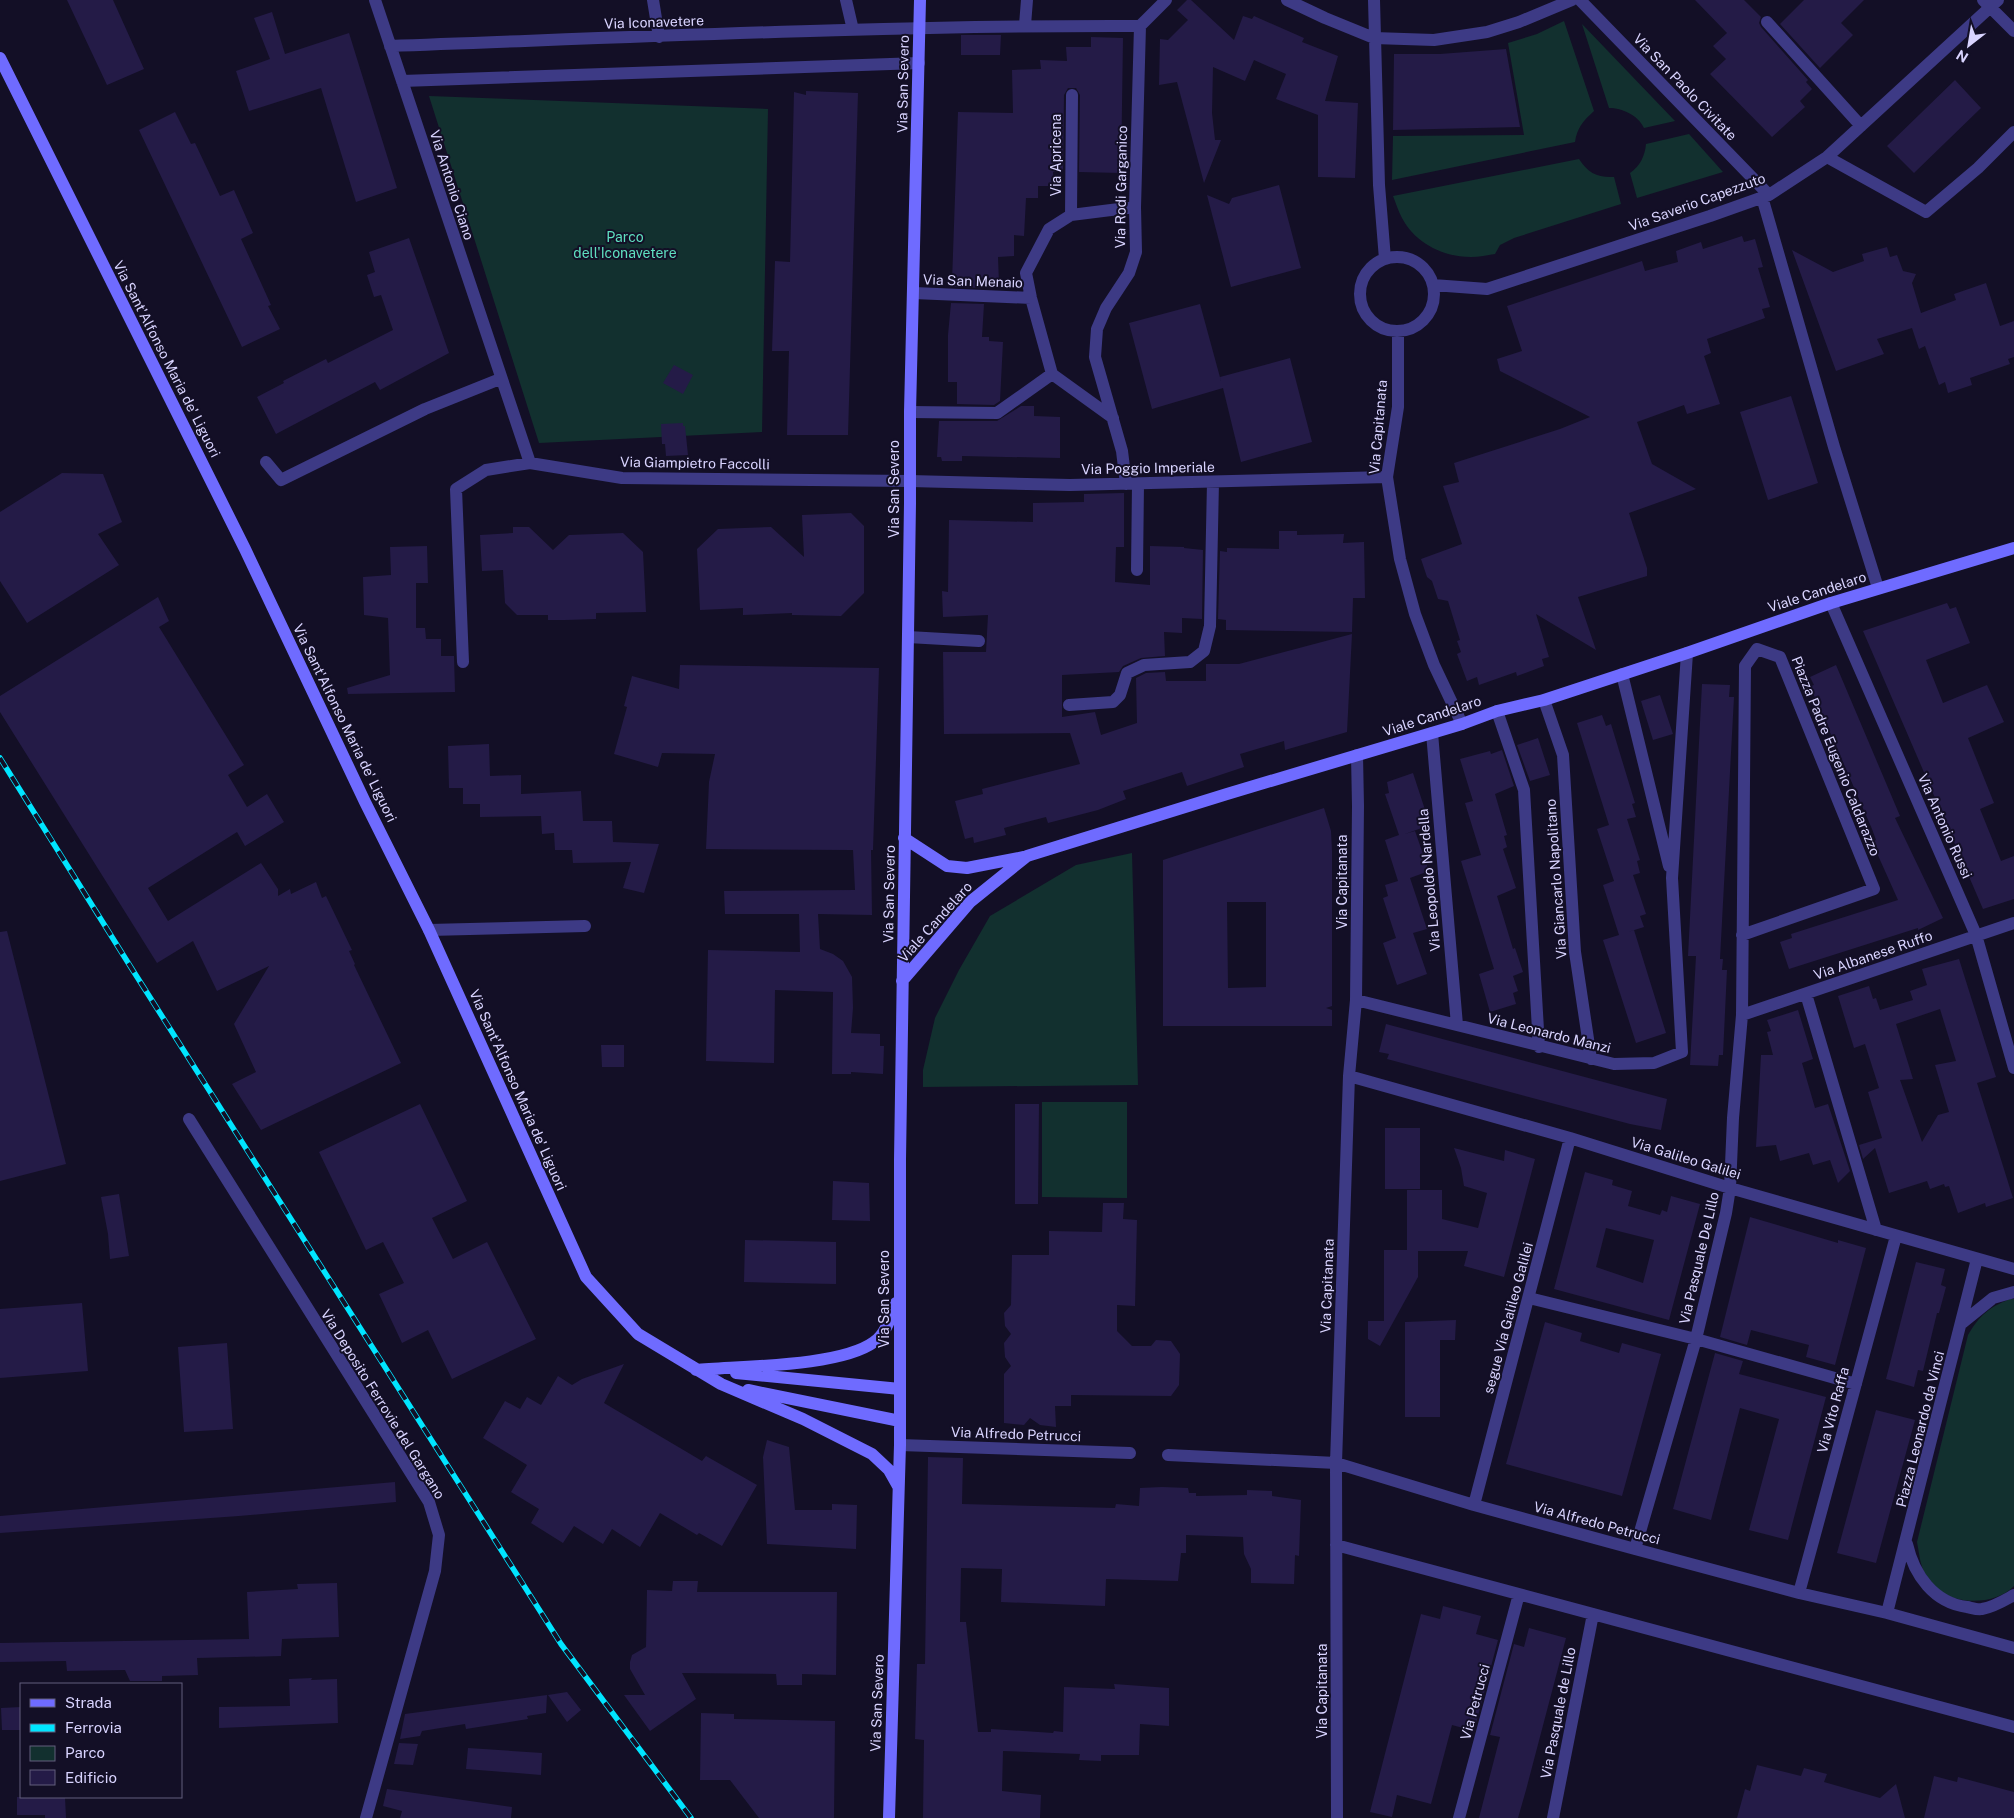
<svg xmlns="http://www.w3.org/2000/svg" width="2014" height="1818" viewBox="0 0 2014 1818" font-family="'Public Sans',sans-serif">
  <style>
    .green { fill: #12302f }
    .building { fill: #241b47; fill-rule: evenodd }
    .lines { fill: none; stroke-linecap: round; stroke-linejoin: round }
    .street { stroke: #3d3a85; stroke-width: 12 }
    .secondary { stroke: #6f6bff; stroke-width: 12 }
    .rail-casing { stroke: #00e5ff; stroke-width: 5.5 }
    .rail { stroke: #130f26; stroke-width: 4; stroke-dasharray: 11; stroke-linecap: butt }
    .labels { text-anchor: middle; stroke-width: 4; stroke-linejoin: round; paint-order: stroke }
    .street-label { font-size: 14px; fill: #d9d4ff; stroke: #130f26 }
    .park-label { font-size: 14px; fill: #5fe0c0; stroke: #130f26 }
  </style>
  <rect width="100%" height="100%" fill="#130f26"/>
  <path class="green" d="M1564,21l30,90c-11,10 -17,17 -19,31l-183,38 1,-44 131,-1 -16,-92 29,-9z
    M1582,24l93,97 -31,7c-6,-13 -22,-20 -35,-20z
    M429,96l339,13 -6,323 -223,11z
    M1689,134l34,38 -86,26 -7,-25c10,-7 15,-17 16,-29z
    M1579,159c9,14 19,19 35,18l7,27 -107,34 -14,7 -5,9c-8,1 -16,3 -24,3 -28,0 -56,-14 -69,-39 -4,-7 -6,-15 -9,-22z
    M1132,853l6,232 -215,2v-17l12,-52 24,-48 31,-54 86,-51z
    M1042,1102h85v96l-85,-1z
    M2010,1299h4v287c-17,18 -55,20 -75,4 -4,-4 -9,-10 -13,-15 -6,-9 -7,-23 -9,-33l51,-207c12,-20 20,-27 42,-36z"/>
  <path class="building" d="M67,0h46l31,69 -37,16z
    M1187,0h4l43,40 9,-24 9,3 2,-3 50,22 -2,4 36,14 -13,45 33,2 -3,75 -37,-1v-62l-42,-16 10,-25 -32,-14 -9,21 -32,-14 -1,46 3,27h6l-17,43 -27,-101 -18,3 1,-46 8,1 20,-20 -11,-10z
    M1695,0h49l17,17 -2,6 2,4 47,53 -2,2 6,7 -12,12 5,6 -33,30 -62,-63 16,-15 -13,-13 14,-13z
    M1804,0h60l-23,23 12,12 -33,33 -40,-44z
    M272,12l13,42 64,-21 48,155 -41,14 -35,-114 -72,23 -13,-40 34,-12 -16,-41z
    M961,35h40l-1,20h-39z
    M1091,37l32,1 -2,135 -42,-1 1,-77 -4,-7h-8l-4,7 -1,77h-10l1,14h-16v12h-12l-2,38 -10,-1v21l-16,1 1,27h-13l-1,4 -31,-1 1,-5h-3l6,-170 55,1 -1,-43 29,-1 -1,-9 27,1 -1,-14h25z
    M1506,49l14,78 -127,3 1,-76h46z
    M1955,80l26,28 -67,65 -27,-27z
    M806,91l52,2 -10,342h-61l2,-84h-17l3,-90 15,1 4,-170 12,3z
    M175,112l16,32 4,-1 25,53 14,-6 19,43 -12,6 30,66 -3,1 12,23 -38,18 -103,-217z
    M1279,185l22,83 -70,19 -24,-92 22,9 3,-6z
    M1742,236l2,6 11,-3 8,28 -5,1 12,39 -8,2 3,9 -58,21 4,14 -7,3 16,48 -33,10 -3,-9 -47,17 15,42 44,25 -67,24 18,55v8l-69,21 18,53 -60,-36 13,43 -7,2 2,7 -27,10 -1,-4 -37,13 -2,-8 -10,4 -10,-27 4,-2 -4,-11 3,-1 -12,-39 -10,-2 -6,-18 -5,-4 -6,-18 41,-15 -19,-58 16,-4 -5,-19 106,-34 30,-12 -90,-46 -3,-12 25,-8 -15,-45 135,-45 3,10 33,-9 -2,-11 25,-9 2,7z
    M409,238l40,115 -69,37 -5,-8 -99,52 -19,-37 27,-14 -1,-2 43,-22 2,4 65,-33 -12,-35 -7,2 -7,-22 8,-3 -6,-20z
    M1887,247l3,10 7,-2 6,16 13,3 -4,9 9,30 35,-13 -2,-6 32,-11 14,43 14,-5v36l-6,2 2,5 -40,14 2,7 -24,8 -3,-11 -6,3 -14,-39 -6,3 -7,-21 -35,11 7,15 -48,17 -44,-121 41,22 31,-11 -2,-7z
    M951,303l33,1 -2,33h7v4l14,1 -3,59 -6,4 -37,-1v-22h-9v-47z
    M1200,304l21,77 -1,-4 70,-19 22,84 -71,20 -18,-74 -71,21 -23,-86z
    M674,365l19,10 -10,19 -20,-11z
    M1791,396l27,87 -50,17 -28,-88z
    M1021,406h13v10l26,1v41l-98,-2v5h-20l-1,-4h-4l2,-36h58z
    M683,423v3h2l3,29 -22,1 -1,-12h-3l-1,-20z
    M62,473l41,1 19,48 -24,12 21,31 -92,58 -27,-42v-69z
    M1124,493v54h-8l-1,35 35,3v-39l34,1v1l19,2 -1,69 -20,-1v15l-18,-1 1,24 -24,2 -18,8 -4,6 -57,3v42l33,-5 6,23 36,-12 -1,-45 10,-5 19,-1 1,9h40v-17h33l113,-30 -5,98 -62,18 -1,-9 -44,13 4,13 -57,19 -5,-14 -59,19 3,8 -28,11 -50,13 -2,-6 -42,11 2,7 -32,8 -1,-6 -8,2 -10,-38 28,-7 -1,-5 98,-25 -10,-31 -126,1 -1,-82h43l2,-37 -45,2 -1,-26 6,1 1,-72 84,2v-19l51,-1v-8z
    M851,513l13,13v67l-23,23 -49,-1v-2l-49,2v-7l-43,2 -3,-61 21,-20 53,-2 33,30 -2,-42z
    M513,527h16l24,23 16,-15 54,-2 20,19 3,60 -50,1v6l-31,1h-17v-5h-31l-12,-12 -2,-33 -21,1 -2,-36 33,-2z
    M1279,531h18v4l47,-1 -1,9 21,-1 1,56h-12l-1,34 -126,-2v-10l-8,-1 2,-68 7,1v-4l52,1z
    M427,546l1,37h-12v45h9l1,11h15v17h13l1,36 -107,2 -1,-6 43,-13 -2,-57 -24,-3 -1,-38 28,-2 -1,-28z
    M158,597l11,24 -10,6 85,138 -16,10 19,32 20,-13 17,28 -39,24 -8,-14 -89,56 20,33 93,-58 17,26v7l12,-7 1,5 25,-12 6,16 4,-2 26,54 -3,1 6,13 -1,1 47,98 -140,67 -29,-46 24,-12 -22,-48 35,-58 -52,25 -24,-50 -36,22 -157,-251v-16z
    M1947,603l3,6 6,-2 14,36 -44,17 17,43 44,-18 17,37 -36,16 26,65 -14,6 21,52 13,-5v43l-31,10 -120,-278z
    M680,665l199,3 -6,182h-2l1,65 -54,-1 2,35 13,5 10,7 9,16 1,31 -2,25 29,1v12h4l-1,28 -32,-2v2h-19l1,-82 -58,-2 -1,73 -68,-2 2,-111 92,2 -1,-38h-74l-1,-23 131,-1 -2,-40 -147,-1 3,-67 6,-28 -53,-1 -4,14 -44,-13 13,-47 -3,-1 8,-30 47,13z
    M1836,665l64,151 -5,2 48,100 -25,12v-2l-129,41 -9,-27 12,-4 -1,-4 107,-34 -26,-58 4,-2 -4,-11 -62,-143 4,-1 -4,-8z
    M1702,684l28,1 -1,12h5l-14,262h3l-1,11h5l-4,85h-4l-1,11 -28,-1 6,-109h-8z
    M1660,695l13,39 -20,6 -12,-39z
    M1602,715l4,11 5,-2 24,79 -3,1 4,13 -9,2 13,41 -3,1 3,12 -7,2 13,39 -6,2 4,11 -16,5 6,-2 32,103 -30,10 -33,-103 16,-5 -16,-50 11,-4 -17,-52 12,-4 -32,-102z
    M1538,738l12,37 -20,6 -13,-36z
    M489,744l1,32 31,-1v19l60,-3 2,30h29l1,21 46,2 -15,49 -21,-5 8,-26 -58,1 -1,-13h-17l-1,-17 -12,1 -1,-18 -61,1v-13h-17v-16h-14l-1,-42z
    M1502,750l12,36 -19,8 12,41 -3,1 3,11 -4,2 13,39 -19,8 16,53 2,-1 8,24 -10,4 5,15 -5,2 3,11 -26,8 -11,-38 15,-5 -33,-108 20,-6 -16,-52 8,-2 -13,-42 30,-8 1,3z
    M1413,773l17,52 -25,9 10,-3 14,40 -19,7 17,51 -14,4 14,41 -30,11 -14,-42 13,-5 -13,-40 5,-2 -3,-11 13,-4 -13,-41 14,-5 -14,-41 4,-1 -2,-11z
    M1324,808l7,23 1,20v155l-6,2 6,2v16h-169v-166zM1227,902h39v85l-38,1z
    M7,931l59,233 -66,17v-249z
    M1959,959l37,118 -19,6 36,115 -27,9 -1,-4 -27,10 -9,-27 -4,1 -1,-3 -14,5 -3,-8 -38,12 -14,-45 -12,11 -4,-14 23,-7 -14,-46 11,-4 -14,-44 -11,4 -16,-52 31,-10 4,13 3,-1 4,12 33,-10 -3,-9 17,-6 -5,-16zM1940,1009l16,52 -21,4 14,47 -11,3 -16,27 -22,-62 13,-1 -17,-55z
    M1798,1010l15,49 -11,4 13,45 13,-4 22,67 -12,12 -8,-23 -17,5 -4,-12 -29,8 -4,-16 -20,2 5,-92h12l-6,-23 4,-1 -4,-11z
    M1386,1024l281,75 -6,31 -31,-6 -243,-65 2,-5 -10,-2z
    M601,1045h23v22h-22z
    M420,1104l47,97 -35,17 21,41 34,-17 49,97 -84,40 -24,-49 -26,13 -23,-49 25,-11 -21,-41 -17,8 -47,-98z
    M1015,1104h24l-1,100h-23z
    M1385,1128h35v61h-35z
    M1454,1148l50,13 1,-11 30,9 -31,118 -40,-11 4,-15h-50v26l-38,69 -12,-7v-18h16v-71h23v-60h35v29l36,9 9,-35 -23,-7 -3,-18z
    M1585,1172l28,8 -1,5 20,6 -4,15 32,9 2,-5 5,2 4,-16 29,8 -31,116 -115,-31zM1606,1228l48,12 -11,43 -47,-16z
    M833,1181l36,2 1,38 -38,-1z
    M119,1194l10,62 -19,3 -2,-25 -7,-37z
    M1103,1203h21l-1,16 14,1 -2,86 -18,-1v26l15,15h19l5,-6 15,1 9,13 -1,31 -8,11 -100,-1v11h-16l1,21 -16,-2 -10,-7 -6,7 -20,-2v-49l7,-8 -6,-9 -1,-14 7,-9 -6,-8 -1,-13 7,-8 1,-50h37v-24l53,1z
    M1750,1217l88,26v-3l28,8 -31,117 -29,-8 3,-12 -58,-15 -4,15 -27,-8z
    M745,1240l91,2v42l-92,-2z
    M1916,1262l29,7 -4,16 5,2 -7,26h-2l-14,58 -5,-1 -4,17 -28,-8z
    M82,1303l6,68 -88,7v-69z
    M1456,1320l-1,20h-15v77h-35v-95z
    M1545,1322l37,11 -2,8 39,12 3,-10 39,11 -39,142 -116,-32z
    M227,1343l6,86 -49,3 -6,-85z
    M1715,1353l28,8 -4,13 87,23 -38,143 -39,-10 30,-111 -39,-11 -29,112 -38,-11z
    M624,1364l-20,39 98,58 4,-5 51,29 -35,61 -23,-13 -2,2 -37,-22 -20,34 -28,-18 -9,15 -29,-18 -11,17 -32,-20 8,-14 -28,-17 16,-27 -44,-27 22,-37 15,8 7,-12 14,8 17,-29 14,9 10,-6z
    M1876,1410l39,10 -39,143 -39,-10z
    M767,1440l22,7 6,63h37v-6l25,1 -1,44 -89,-5 -4,-87z
    M928,1457l35,1 -1,46 153,4 1,-4 23,2 1,-18 22,-1 26,1 1,5h7v3l51,-1v-5l25,1v5l29,4 -2,56 -4,-1 -1,29 -43,-1v-14l-7,-15 -1,-17 -57,-2v18h-5l-3,28 -72,-2 -1,27 -104,-4 1,-33 -41,-1 -1,54h6l12,110h13v-3l62,4 1,-2 9,1 1,-45 51,2 -1,-5 55,4v38l-29,-2 -1,31h-38v6l-22,-1 1,-6 -77,-3 -1,40 39,4 -1,23h-117l1,-78 -9,-1 2,-75h8z
    M395,1482l1,20 -157,14 -239,17v-17z
    M673,1581h25l-1,11h140l-1,83 -34,-1v11h-25l-1,-11 -94,-1 14,26 -46,32 -26,-36h21l-15,-26v-7l2,-7 14,-8 1,-57 25,1z
    M337,1583l2,54 -57,2 -1,17 -84,2 1,17 -36,1v5h-32l-5,-11 -58,1 -1,-10 -66,1v-19l249,-4 -2,-47 51,-3 -1,-5z
    M1443,1606l38,10 -5,18 22,6 -24,91 -22,-6 -21,79 -34,-9 -5,22 -22,-5 51,-198 19,5z
    M1529,1628l37,10 -40,152 -8,28h-39l21,-81 -10,-2 24,-91 10,3z
    M312,1678l-1,2 26,-1 1,44 -119,5v-21l71,-1 -1,-27z
    M567,1692l14,18 -14,12 -19,-27z
    M547,1695l-1,18 -19,3 1,3 -62,10 -1,-5 -43,7 -2,5 -20,3 5,-25z
    M21,1707v23h-19l-1,-22z
    M701,1713l33,1v5l101,2 -1,97h-75l-29,-38h-30z
    M399,1743l19,1 -5,21 -19,-1z
    M468,1748l74,5 -1,22 -75,-6z
    M1757,1765l44,11 3,-8 23,6 -3,8 56,16 16,-14 9,34h-168l8,-29 5,2z
    M1934,1776l23,6 1,-5 56,15v26h-90z
    M387,1789l125,18 -1,11h-111l2,-7 -19,-5z
    M17,1797h48l1,21h-21v-3h-28z"/>
  <g class="lines">
    <path class="street" d="M375,0l155,463
      M653,0l6,37
      M846,0l7,30
      M1287,0l38,18 49,20 60,2 53,-8 32,-10 53,-22
      M1374,0l5,185 6,74
      M1580,0l189,195
      M1983,0l31,31
      M1767,22l94,104
      M1025,25l2,-25
      M390,46c250,-9 500,-21 750,-20l26,-26
      M402,81l517,-18
      M1827,157l99,55 52,-44 36,-36
      M1762,197l72,250 44,141
      M1071,215l1,-120
      M1360 294a37 37 0 1 1 74 0a37 37 0 1 1-74 0Z
      M1433,285l54,4 223,-73 59,-21 58,-38 171,-157
      M914,293l117,5
      M1398,331v76l-11,70 13,82 15,55 19,51 28,59
      M910,412l87,1 55,-39
      M1113,418l-61,-44 -21,-76 -5,-25 23,-44 22,-14 64,-8
      M266,462l15,18 144,-71 75,-30
      M1126,484l-4,-33 -27,-94 2,-28 9,-21 23,-35 7,-21 -1,-45 5,-181
      M1137,570l1,-86
      M1831,603l145,332 38,133
      M908,637l71,4
      M463,662l-7,-173 30,-19 44,-7 92,15 288,3 160,4 317,-8
      M1622,674l47,192
      M1544,700l19,55 12,197 16,107
      M1069,705l44,-3 7,-7 7,-22 17,-8 46,-3 14,-11 6,-25 3,-144
      M1497,711l27,79 15,257
      M1432,733l25,292
      M429,930l156,-4
      M1742,935l132,-46 -94,-232 -23,-8
      M1806,994l70,236
      M1356,1000l258,64 40,-1 28,-11 -10,-174 15,-225
      M1742,1015l272,-92
      M1349,1076l221,62 160,50 284,81
      M189,1119l240,383 10,33 -4,36 -69,247
      M1529,1298l167,41 160,45
      M1962,1323l31,-25 21,-6
      M900,1445l230,8
      M1168,1455l168,8 138,42 161,44 164,44 88,20 127,35
      M1474,1505l96,-367
      M1907,1544c7,31 27,59 60,63 5,1 11,3 15,2 12,-2 23,-9 32,-14
      M1336,1545l678,182
      M1635,1549l61,-210 30,-126 4,-25 3,-70 9,-103 3,-349 12,-17
      M1799,1593l97,-357
      M1887,1613l90,-354
      M1337,1818l-1,-355 13,-387 7,-76 2,-194 -1,-51
      M1459,1818l60,-224
      M1553,1818l40,-204"/>
    <path class="secondary" d="M0,58l245,491 120,253 64,128 157,347 52,57 83,50 82,35 69,35 17,16 9,16
      M904,838l43,28 20,2 57,-11
      M902,981l68,-79 57,-46 200,-62 235,-70 35,-13 47,-11 143,-47 144,-50 183,-55
      M696,1370c44,-4 144,-3 178,-28 12,-8 17,-26 22,-39
      M736,1373l164,16
      M748,1390l152,31
      M889,1818l11,-373v-285l10,-657v-91l10,-412"/>
    <defs>
      <path id="rail" d="M0,758l132,211 429,675 130,174"/>
    </defs>
    <use href="#rail" class="rail-casing"/>
    <use href="#rail" class="rail"/>
  </g>
  <g class="labels">
    <g class="street-label">
      <text transform="translate(654 22) rotate(-2)" y="5">Via Iconavetere</text>
      <text transform="translate(903 84) rotate(-89)" y="5">Via San Severo</text>
      <text transform="translate(1685 87) rotate(46)" y="5">Via San Paolo Civitate</text>
      <text transform="translate(1056 155) rotate(-90)" y="5">Via Apricena</text>
      <text transform="translate(452 185) rotate(72)" y="5">Via Antonio Ciano</text>
      <text transform="translate(1121 187) rotate(-89)" y="5">Via Rodi Garganico</text>
      <text transform="translate(1697 202) rotate(-20)" y="5">Via Saverio Capezzuto</text>
      <text transform="translate(973 281) rotate(2)" y="5">Via San Menaio</text>
      <text transform="translate(167 359) rotate(63)" y="5">Via Sant'Alfonso Maria de' Liguori</text>
      <text transform="translate(1378 427) rotate(-85)" y="5">Via Capitanata</text>
      <text transform="translate(695 463) rotate(1)" y="5">Via Giampietro Faccolli</text>
      <text transform="translate(1148 468) rotate(-1)" y="5">Via Poggio Imperiale</text>
      <text transform="translate(894 489) rotate(-90)" y="5">Via San Severo</text>
      <text transform="translate(1817 592) rotate(-18)" y="5">Viale Candelaro</text>
      <text transform="translate(1432 716) rotate(-18)" y="5">Viale Candelaro</text>
      <text transform="translate(345 723) rotate(64)" y="5">Via Sant'Alfonso Maria de' Liguori</text>
      <text transform="translate(1836 756) rotate(68)" y="5">Piazza Padre Eugenio Caldarazzo</text>
      <text transform="translate(1945 826) rotate(66)" y="5">Via Antonio Russi</text>
      <text transform="translate(1556 879) rotate(-94)" y="5">Via Giancarlo Napolitano</text>
      <text transform="translate(1429 880) rotate(-95)" y="5">Via Leopoldo Nardella</text>
      <text transform="translate(1342 882) rotate(-90)" y="5">Via Capitanata</text>
      <text transform="translate(889 894) rotate(-89)" y="5">Via San Severo</text>
      <text transform="translate(935 922) rotate(-48)" y="5">Viale Candelaro</text>
      <text transform="translate(1873 955) rotate(-19)" y="5">Via Albanese Ruffo</text>
      <text transform="translate(1549 1033) rotate(14)" y="5">Via Leonardo Manzi</text>
      <text transform="translate(518 1090) rotate(66)" y="5">Via Sant'Alfonso Maria de' Liguori</text>
      <text transform="translate(1686 1158) rotate(17)" y="5">Via Galileo Galilei</text>
      <text transform="translate(1699 1258) rotate(-77)" y="5">Via Pasquale De Lillo</text>
      <text transform="translate(1327 1286) rotate(-88)" y="5">Via Capitanata</text>
      <text transform="translate(884 1299) rotate(-90)" y="5">Via San Severo</text>
      <text transform="translate(1508 1318) rotate(-75)" y="5">segue Via Galileo Galilei</text>
      <text transform="translate(383 1404) rotate(58)" y="5">Via Deposito Ferrovie del Gargano</text>
      <text transform="translate(1833 1410) rotate(-75)" y="5">Via Vito Raffa</text>
      <text transform="translate(1920 1429) rotate(-76)" y="5">Piazza Leonardo da Vinci</text>
      <text transform="translate(1016 1434) rotate(2)" y="5">Via Alfredo Petrucci</text>
      <text transform="translate(1597 1523) rotate(15)" y="5">Via Alfredo Petrucci</text>
      <text transform="translate(1322 1691) rotate(-90)" y="5">Via Capitanata</text>
      <text transform="translate(1475 1702) rotate(-75)" y="5">Via Petrucci</text>
      <text transform="translate(877 1703) rotate(-88)" y="5">Via San Severo</text>
      <text transform="translate(1558 1713) rotate(-79)" y="5">Via Pasquale de Lillo</text>
    </g>
    <g class="park-label">
      <text x="625" y="242">Parco<tspan x="625" dy="16">dell'Iconavetere</tspan></text>
    </g>
  </g>
  <rect x="20" y="1683" width="162" height="115" fill="#130f26" stroke="#625e7d"/>
  <rect x="30" y="1699" width="25" height="8" fill="#6f6bff" stroke="#625e7d"/>
  <text x="65" y="1708" font-size="15" fill="#d9d4ff">Strada</text>
  <rect x="30" y="1724" width="25" height="8" fill="#00e5ff" stroke="#625e7d"/>
  <text x="65" y="1733" font-size="15" fill="#d9d4ff">Ferrovia</text>
  <rect x="30" y="1746" width="25" height="15" fill="#12302f" stroke="#625e7d"/>
  <text x="65" y="1758" font-size="15" fill="#d9d4ff">Parco</text>
  <rect x="30" y="1770" width="25" height="15" fill="#241b47" stroke="#625e7d"/>
  <text x="65" y="1783" font-size="15" fill="#d9d4ff">Edificio</text>
  <g transform="translate(1969 45) rotate(211)" stroke="#130f26" stroke-width="4" paint-order="stroke">
  <path d="M0-4L9 19L0 12L-9 19Z" fill="#d9d4ff"/>
  <text y="-8" font-size="14" font-weight="bold" text-anchor="middle" fill="#d9d4ff">N</text>
  </g>
</svg>
